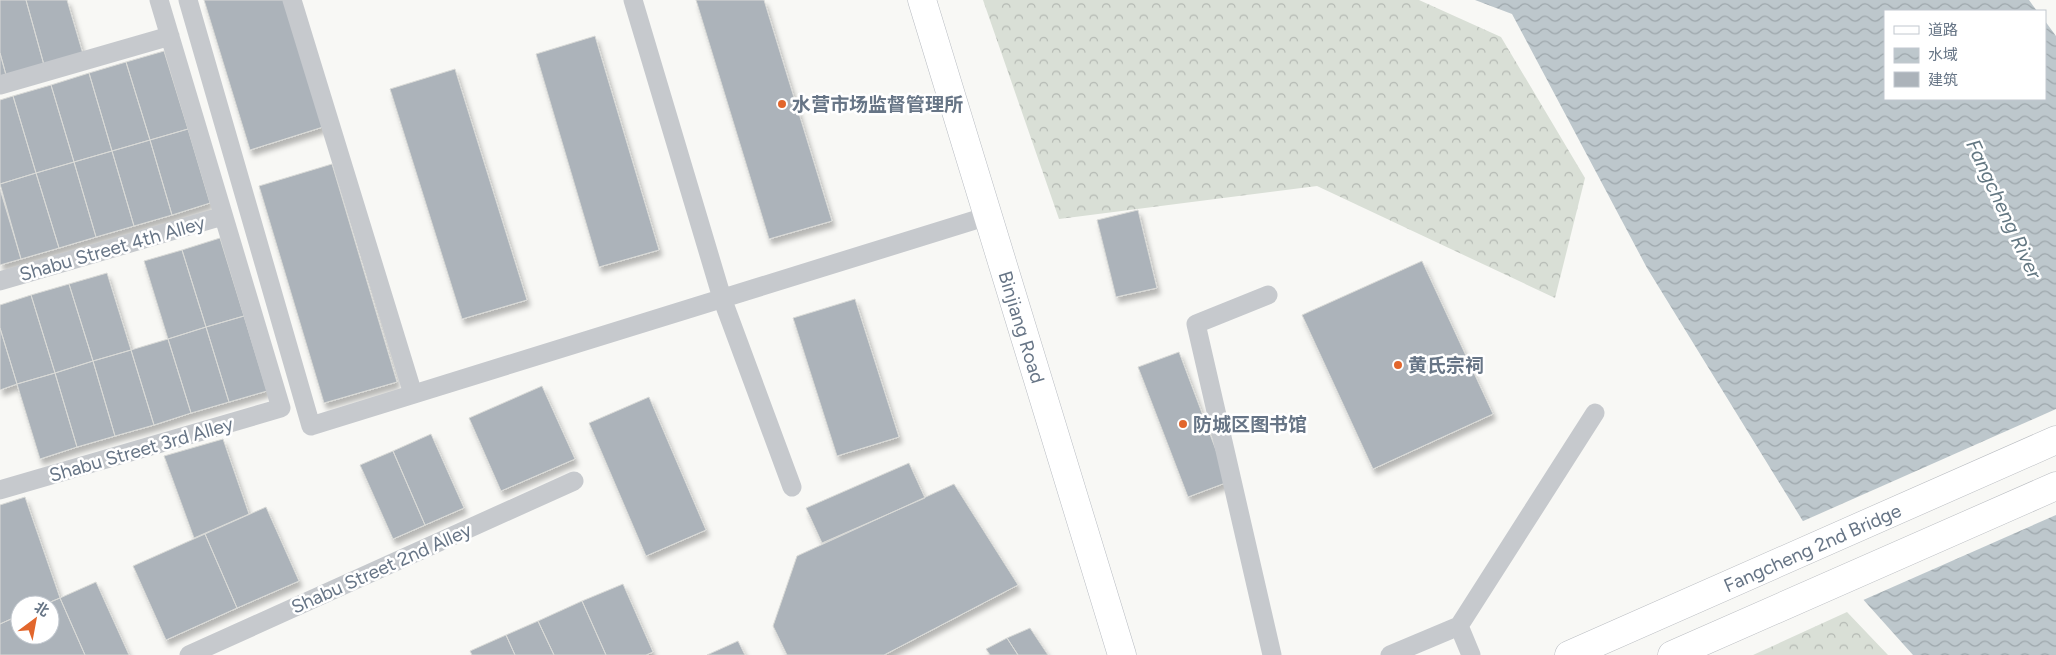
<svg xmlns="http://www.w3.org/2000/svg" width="2056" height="655" viewBox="0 0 2056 655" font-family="Figtree,'Noto Sans SC',sans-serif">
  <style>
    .forest { fill: url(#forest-crowns) }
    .water { fill: url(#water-waves) }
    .pier { fill: #f8f8f5 }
    .building { fill: #acb3ba; stroke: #d9dad7; filter: url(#shadow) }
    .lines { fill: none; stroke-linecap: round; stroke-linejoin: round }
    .secondary-casing { stroke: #b8bcc2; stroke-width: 29 }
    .primary-casing { stroke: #b9bcc1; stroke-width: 29 }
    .lane { stroke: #c6c9cd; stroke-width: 19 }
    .secondary { stroke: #fff; stroke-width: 28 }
    .primary { stroke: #fff; stroke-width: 28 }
    .poi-dot { fill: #e2662c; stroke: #fff; stroke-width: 2 }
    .labels { text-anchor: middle; stroke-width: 5; stroke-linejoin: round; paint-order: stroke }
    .poi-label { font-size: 19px; font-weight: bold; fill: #677586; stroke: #fff; text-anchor: start }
    .street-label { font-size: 19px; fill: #677586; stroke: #fff }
    .water-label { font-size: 20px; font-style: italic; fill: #637782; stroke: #fff }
  </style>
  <defs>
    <pattern id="forest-crowns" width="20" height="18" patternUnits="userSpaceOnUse" patternTransform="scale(1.25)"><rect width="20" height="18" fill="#d9dfd6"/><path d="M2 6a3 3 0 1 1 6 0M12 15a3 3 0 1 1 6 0" fill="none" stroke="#b4b9b3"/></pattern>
    <pattern id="water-waves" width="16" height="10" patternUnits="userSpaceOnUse" patternTransform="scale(1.25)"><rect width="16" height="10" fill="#bdc7cc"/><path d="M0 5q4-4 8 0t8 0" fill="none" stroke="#9da6ab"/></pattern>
    <filter id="shadow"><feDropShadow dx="3" dy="5.5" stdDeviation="2.5" flood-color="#0004"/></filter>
  </defs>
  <rect width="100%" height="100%" fill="#f8f8f5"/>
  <path class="forest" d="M983,0h436l82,37 84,141 -30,120 -238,-112 -258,33z
    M1847,612l41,43h-135z"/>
  <path class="water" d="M1475,0h554l8,11h-152v88h160v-78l11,15v619h-143l-88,-98 -178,-289 -135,-254z"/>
  <path class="pier" d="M2056,409v106l-195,86 -38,-43 -22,-36z"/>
  <path class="building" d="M0,0h26l18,65 -38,10 -6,-22z
    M26,0h41l16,54 -39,11z
    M204,0h80l39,127 -73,23z
    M696,0h68l68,221 -63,18z
    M595,36l64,214 -60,17 -63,-213z
    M164,51l24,78 -38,11 -24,-78z
    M0,53l6,22 -6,2z
    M126,62l24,78 -38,11 -23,-78z
    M455,69l72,231 -65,19 -72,-230z
    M89,73l23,78 -38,11 -23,-77z
    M51,85l23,77 -38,11 -23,-77z
    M13,96l23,77 -36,11v-84z
    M188,129l22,74 -38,12 -22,-75z
    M150,140l22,75 -38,11 -22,-75z
    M112,151l22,75 -38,11 -22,-75z
    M74,162l22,75 -37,11 -23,-75z
    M332,164l65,218 -73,21 -65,-217z
    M36,173l23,75 -38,11 -21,-75z
    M0,189l21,70 -21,6z
    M1138,210l19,78 -41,9 -19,-77z
    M220,238l24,78 -38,11 -24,-77z
    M182,250l24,77 -38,12 -24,-78z
    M1422,261l71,153 -120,55 -71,-154z
    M107,273l24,77 -38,11 -24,-77z
    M69,284l24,77 -38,12 -24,-78z
    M31,295l24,78 -38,11 -17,-56v-23z
    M855,299l44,138 -62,19 -44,-138z
    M244,316l23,75 -38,11 -23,-75z
    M206,327l23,75 -38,11 -23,-74z
    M0,328l17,56 -17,6z
    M168,339l23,74 -37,12 -23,-75z
    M131,350l23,75 -39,11 -22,-75z
    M1179,352l49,130 -40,15 -50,-130z
    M93,361l22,75 -38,11 -22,-74z
    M55,373l22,74 -37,12 -23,-75z
    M542,386l33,73 -74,32 -32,-73z
    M649,397l57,133 -60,26 -57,-133z
    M431,434l33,74 -39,17 -32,-74z
    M223,439l26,75 -55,24 -30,-82z
    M393,451l32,74 -32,14 -33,-74z
    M909,463l16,35 -103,45 -16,-35z
    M954,484l64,101 -134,70h-97l-14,-29 24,-70z
    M25,497l35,101 -17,7h-23v10l-20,9v-119z
    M266,507l33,74 -62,27 -32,-74z
    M205,534l32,74 -71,32 -33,-74z
    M96,582l33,73h-44l-25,-57z
    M623,584l30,68 -7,3h-40l-24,-54z
    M60,598l25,57h-85v-31l20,-9v20h30v-30h-7z
    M582,601l24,54h-52l-16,-34z
    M538,621l16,34h-39l-9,-20z
    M1030,628l18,27h-30l-11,-17z
    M506,635l9,20h-43l-2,-4z
    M1007,638l11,17h-28l-4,-6z
    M738,641l7,14h-38z"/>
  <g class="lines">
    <defs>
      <g id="secondary">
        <path id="s1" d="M922,0l200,655"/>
      </g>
      <g id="primary">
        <path id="s2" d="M1569,655l487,-215"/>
        <path d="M1672,655l384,-169"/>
      </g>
    </defs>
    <use href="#secondary" class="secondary-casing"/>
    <use href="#primary" class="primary-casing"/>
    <path class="lane" d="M188,0l123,426 677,-210
      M292,0l121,394
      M633,0l89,298 70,189
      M0,85l170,-49
      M0,281l223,-65
      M1268,295l-72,29 76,331
      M0,490l281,-82 -122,-408
      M1459,626l12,29
      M189,655l385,-174
      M1390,655l69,-29 136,-213"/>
    <use href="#secondary" class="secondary"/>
    <use href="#primary" class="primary"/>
  </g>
  <g class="poi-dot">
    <circle cx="782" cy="104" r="5"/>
    <circle cx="1398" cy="365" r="5"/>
    <circle cx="1183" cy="424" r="5"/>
  </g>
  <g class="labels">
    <g class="poi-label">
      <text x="792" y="111">水营市场监督管理所</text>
      <text x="1408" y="372">黄氏宗祠</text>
      <text x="1193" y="431">防城区图书馆</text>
    </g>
    <g class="street-label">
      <text transform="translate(112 248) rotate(-16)" y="7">Shabu Street 4th Alley</text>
      <text dy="7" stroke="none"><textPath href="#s1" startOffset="342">Binjiang Road</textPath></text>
      <text transform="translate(141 449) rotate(-16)" y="7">Shabu Street 3rd Alley</text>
      <text dy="7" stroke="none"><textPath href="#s2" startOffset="266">Fangcheng 2nd Bridge</textPath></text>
      <text transform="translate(381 568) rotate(-24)" y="7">Shabu Street 2nd Alley</text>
    </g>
    <g class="water-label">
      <text transform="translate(2004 209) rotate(65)" y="7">Fangcheng River</text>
    </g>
  </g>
  <rect x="1884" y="10" width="162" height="90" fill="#ffffff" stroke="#c2c8cf"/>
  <rect x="1894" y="26" width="25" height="8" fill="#ffffff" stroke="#c2c8cf"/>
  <text x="1928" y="35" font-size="15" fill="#677586">道路</text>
  <rect x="1894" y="48" width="25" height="15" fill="url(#water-waves)" stroke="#c2c8cf"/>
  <text x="1928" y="60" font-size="15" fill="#677586">水域</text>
  <rect x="1894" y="72" width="25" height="15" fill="#acb3ba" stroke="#c2c8cf"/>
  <text x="1928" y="85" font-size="15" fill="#677586">建筑</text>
  <g transform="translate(35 620) rotate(32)"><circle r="24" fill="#ffffff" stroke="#c2c8cf"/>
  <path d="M0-4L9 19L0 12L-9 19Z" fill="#e2662c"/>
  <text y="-8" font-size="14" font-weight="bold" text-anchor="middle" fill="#677586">北</text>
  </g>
</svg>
